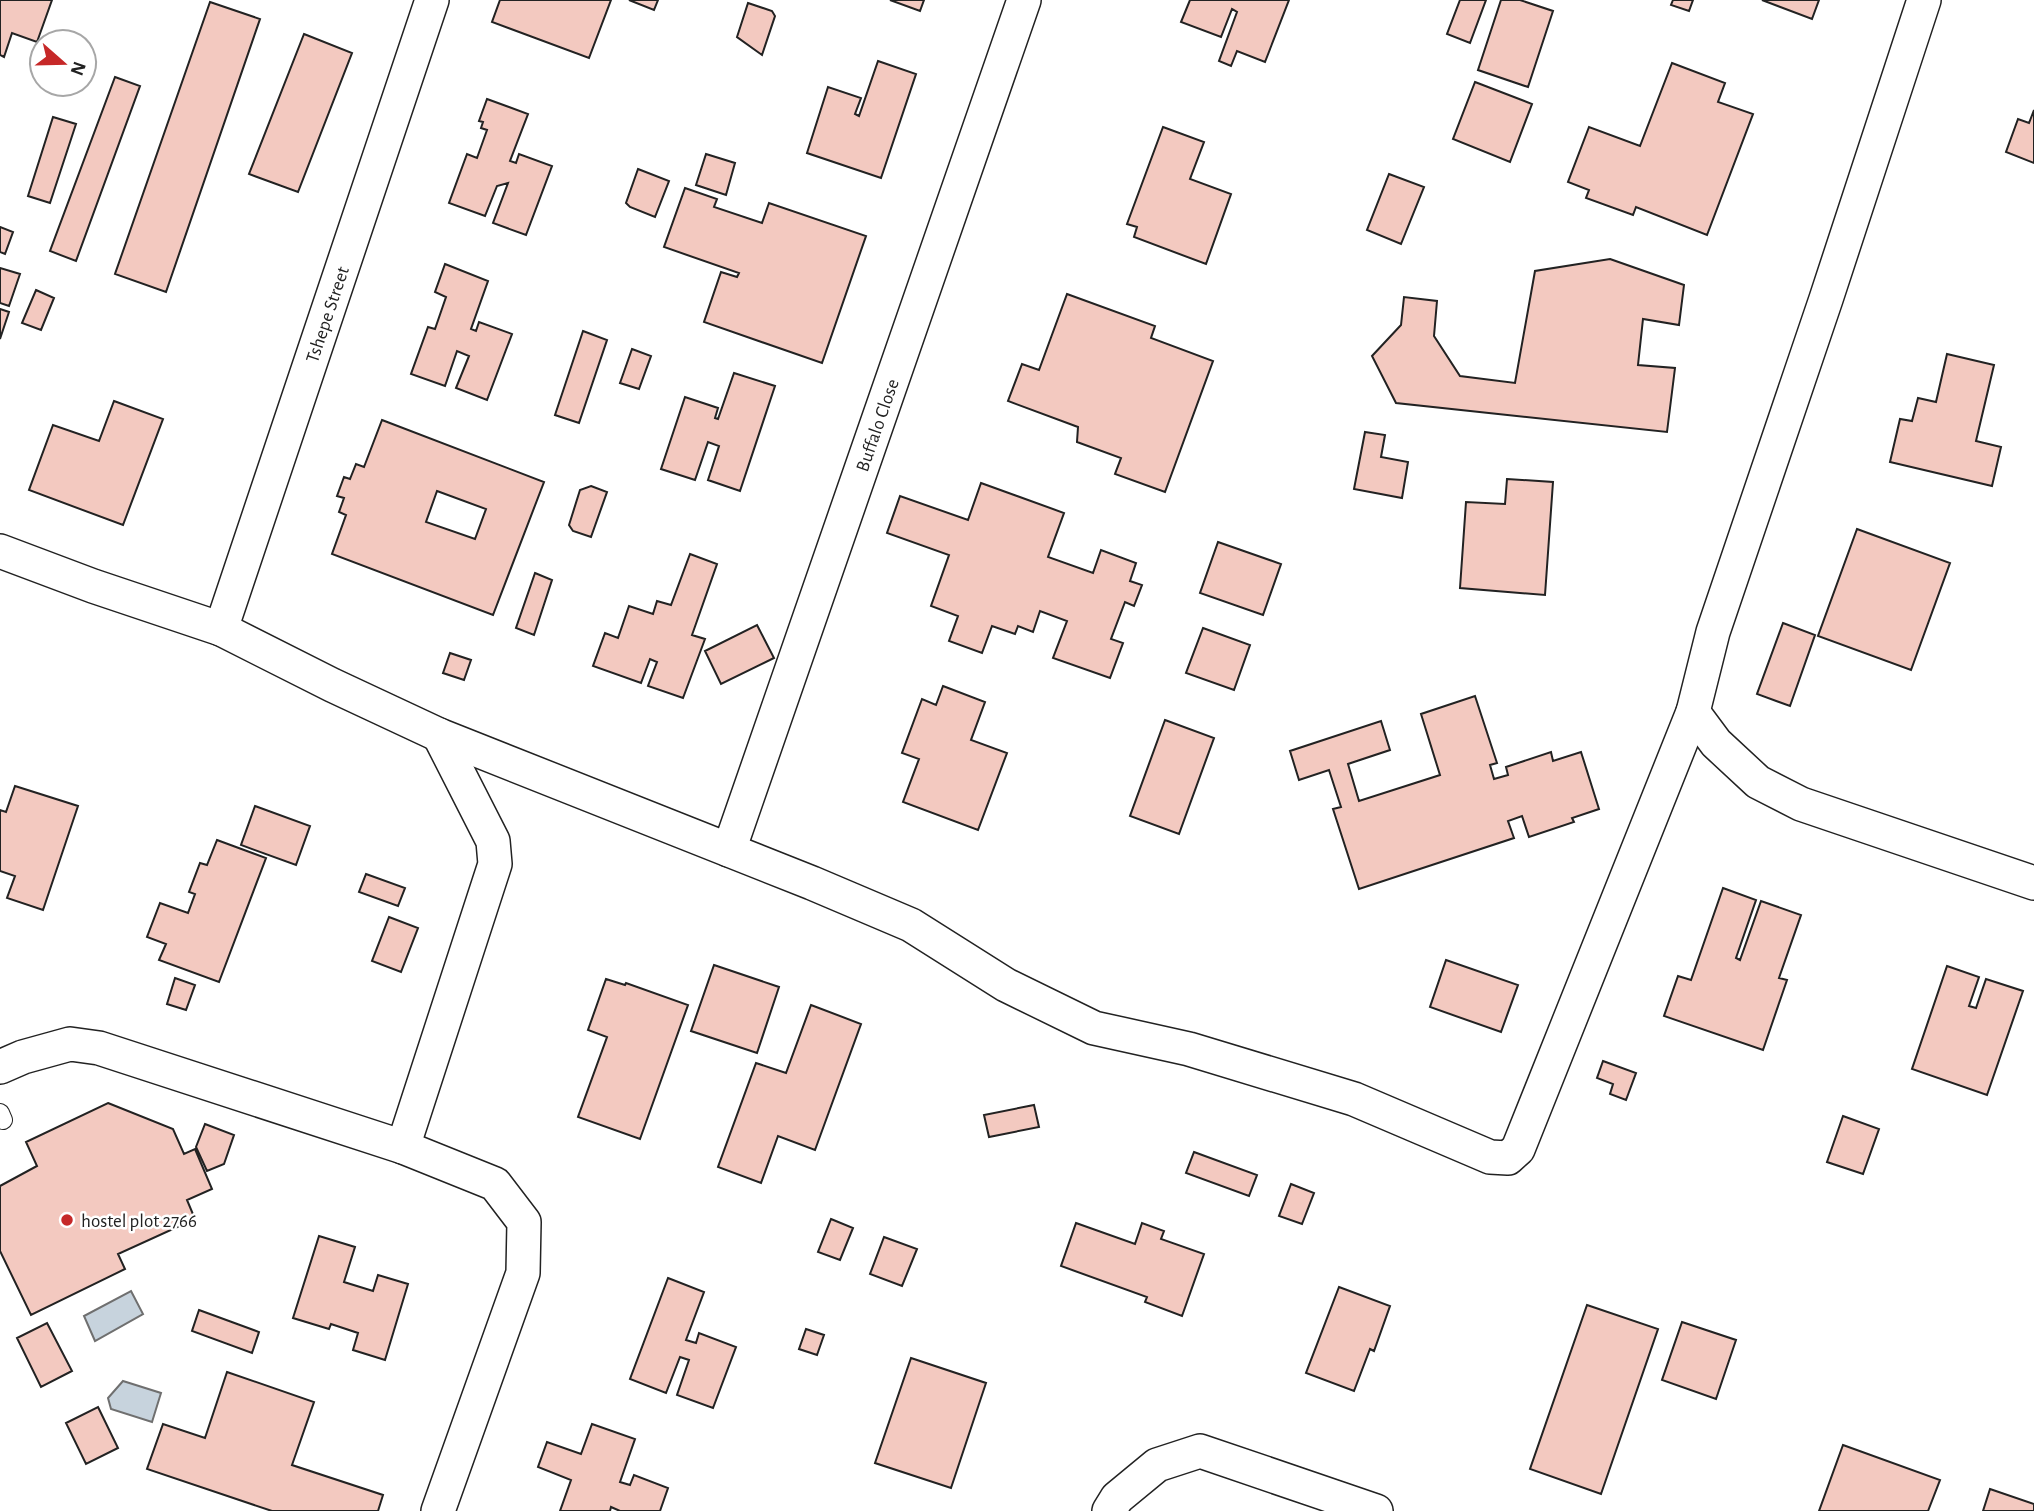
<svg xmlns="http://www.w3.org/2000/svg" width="2034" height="1511" viewBox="0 0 2034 1511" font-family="'Alegreya Sans',sans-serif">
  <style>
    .water { fill: #c7d3dd; stroke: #6f6f6f; stroke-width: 2 }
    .building { fill: #f3c9c0; stroke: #222; stroke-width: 2; fill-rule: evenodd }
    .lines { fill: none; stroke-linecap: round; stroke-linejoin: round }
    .service-casing { stroke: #222; stroke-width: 20 }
    .minor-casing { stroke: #222; stroke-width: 36 }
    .service { stroke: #fff; stroke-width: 18 }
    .minor { stroke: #fff; stroke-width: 33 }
    .poi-dot { fill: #c62828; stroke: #fff; stroke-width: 2.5 }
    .labels { text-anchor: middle; stroke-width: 5; stroke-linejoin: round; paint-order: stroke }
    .street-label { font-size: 19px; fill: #222; stroke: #fff }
    .poi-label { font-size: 19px; fill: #222; stroke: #fff; text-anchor: start }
  </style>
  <rect width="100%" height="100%" fill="#fff"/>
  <path class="water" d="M131,1291l12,23 -48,27 -11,-25z
    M123,1381l38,12 -9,29 -41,-13 -3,-11z"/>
  <path class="building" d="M0,0h52l-15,42 -25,-9 -8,24 -4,-2z
    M500,0h111l-22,58 -97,-36z
    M629,0h29l-4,10z
    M890,0h34l-4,11z
    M1190,0h99l-24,62 -28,-11 -6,15 -12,-5 18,-49 -5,-3 -11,28 -40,-15z
    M1460,0h26l-16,43 -23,-9z
    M1501,0h19l33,11 -25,76 -50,-17z
    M1673,0h20l-4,11 -18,-6z
    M1762,0h57l-7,19z
    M210,2l50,17 -94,273 -51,-18z
    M748,3l24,8 3,5 -13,39 -25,-18z
    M304,34l48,19 -54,139 -49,-18z
    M878,61l38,13 -35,104 -74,-25 21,-66 33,11 -6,16 4,2z
    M1672,63l53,20 -7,19 35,12 -46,121 -71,-28 -3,8 -47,-17 3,-8 -21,-8 21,-55 51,19z
    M115,77l25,9 -64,175 -26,-10z
    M1475,82l57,22 -22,58 -57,-23z
    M487,99l41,15 -18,47 6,2 3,-9 33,12 -26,69 -33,-12 15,-40 -11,3 -12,30 -36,-13 18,-49 10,4 10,-28 -6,-2 2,-6 -4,-1z
    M2034,110v53l-28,-11 12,-33 11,4z
    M53,117l23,7 -26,79 -22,-7z
    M1163,127l41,15 -14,37 41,15 -25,70 -72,-27 3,-10 -10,-3z
    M706,154l29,9 -9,32 -30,-10z
    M638,169l31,12 -14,36 -25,-10 -4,-4z
    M1389,174l35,13 -23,57 -34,-14z
    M685,188l32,11 -3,8 48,16 7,-20 97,33 -44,127 -118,-41 17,-50 16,5 2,-4 -75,-26z
    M0,227l13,5 -8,22 -5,-2z
    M1610,259l74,26 -5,40 -36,-6 -5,46 37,3 -8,64 -271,-29 -24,-47 29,-31 3,-28 33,4 -3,35 26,40 55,7 20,-112z
    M445,264l43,17 -17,48 5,2 3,-9 33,12 -25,66 -31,-12 13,-32 -12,-5 -12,35 -34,-12 17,-47 7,2 11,-32 -11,-5z
    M0,268l20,6 -11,32 -9,-3z
    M36,290l18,8 -13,32 -19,-7z
    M1067,294l88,32 -4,12 62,23 -48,131 -50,-18 6,-16 -44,-16 1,-15 -70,-26 14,-37 17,6z
    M0,309l9,3 -9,27z
    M583,331l24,9 -28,83 -24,-8z
    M632,349l19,7 -12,33 -19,-6z
    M1947,354l47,11 -18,76 25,6 -9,39 -102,-24 10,-43 12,2 6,-23 18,4z
    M734,373l41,13 -35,105 -32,-11 11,-34 -11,-4 -13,38 -34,-11 24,-72 33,11 -3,10 3,1z
    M114,401l49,18 -40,106 -94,-35 24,-65 46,16z
    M382,420l162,62 -51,133 -161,-61 14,-39 -7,-3 5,-14 -7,-2 7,-19 6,2 6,-15 8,3zM437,491l49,18 -11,30 -49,-17z
    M1365,432l20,3 -4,22 27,5 -6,36 -48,-9z
    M1507,479l46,3 -8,113 -85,-7 6,-86 39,2z
    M981,483l83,30 -16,44 45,16 8,-23 35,13 -6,18 12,4 -8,21 -9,-4 -14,37 12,4 -13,35 -57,-20 14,-37 -27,-10 -7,21 -15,-6 -3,8 -23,-8 -10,27 -33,-12 9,-25 -27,-10 18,-51 -62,-22 13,-37 68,24z
    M591,486l16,6 -16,45 -18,-6 -4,-6 11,-35z
    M1857,529l93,34 -39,107 -93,-34z
    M1218,542l63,22 -18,51 -63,-22z
    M690,554l27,10 -25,71 13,4 -22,59 -35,-12 9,-24 -7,-3 -9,24 -48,-17 12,-33 13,5 11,-32 24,8 4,-13 14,4z
    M535,573l17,7 -18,55 -18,-7z
    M1783,623l32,12 -25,71 -33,-12z
    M757,625l17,33 -53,26 -16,-33z
    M1203,628l47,17 -16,45 -48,-17z
    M450,653l21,7 -7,20 -21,-7z
    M943,686l42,16 -14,38 36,13 -29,77 -75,-28 16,-43 -17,-6 20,-54 14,6z
    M1475,696l22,67 -7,2 4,14 14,-4 -2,-8 45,-15 2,9 28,-9 18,57 -27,9 2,4 -45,15 -7,-21 -14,5 6,17 -155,51 -26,-80 8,-2 -12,-37 -30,10 -9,-29 91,-30 9,29 -42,14 11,37 81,-26 -19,-61z
    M1165,720l49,18 -35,96 -49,-18z
    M15,786l63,20 -35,104 -36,-12 8,-22 -15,-5v-61l6,2z
    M255,806l55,20 -14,39 -55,-20z
    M217,840l49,18 -47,124 -60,-22 7,-16 -19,-7 13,-34 28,10 7,-19 -6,-2 11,-29 7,2z
    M366,874l39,14 -7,18 -39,-14z
    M1723,888l33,12 -20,58 4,2 21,-59 40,14 -22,63 8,2 -24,70 -99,-34 14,-40 13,4z
    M389,917l29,11 -17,44 -29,-11z
    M1446,960l72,25 -17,47 -71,-25z
    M714,965l65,22 -22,66 -66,-22z
    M1947,966l32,11 -10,29 7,2 10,-29 37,12 -36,104 -75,-26z
    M175,978l20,7 -9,25 -19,-6z
    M606,979l19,6 1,-2 62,22 -48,134 -62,-22 29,-80 -19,-7z
    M811,1005l50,19 -46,126 -37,-14 -17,47 -43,-16 38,-104 30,10z
    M1603,1061l33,12 -10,27 -16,-6 3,-10 -16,-6z
    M108,1103l65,26 11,25 11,-5 17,40 -25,11 8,19 -77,35 7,15 -94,46 -31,-64v-65l37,-20 -11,-24z
    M1034,1105l5,22 -50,10 -5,-22z
    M1843,1116l36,13 -16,45 -36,-12z
    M205,1124l29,11 -10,29 -17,7 -11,-24z
    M1194,1152l63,23 -8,21 -63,-23z
    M1291,1184l23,9 -12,31 -23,-8z
    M831,1219l22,9 -13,32 -22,-8z
    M1076,1223l59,21 7,-21 22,8 -3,8 43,15 -22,62 -37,-14 2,-5 -86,-31z
    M319,1236l36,11 -11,35 29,9 5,-16 30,9 -23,76 -32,-10 5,-17 -27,-9 -2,5 -36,-11z
    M884,1237l33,12 -15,37 -32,-12z
    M668,1278l36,14 -18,48 10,3 3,-10 37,14 -23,61 -36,-13 12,-35 -9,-3 -14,36 -36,-14z
    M1339,1287l51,19 -16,45 -4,-2 -16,42 -48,-18z
    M1587,1305l71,24 -57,165 -71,-25z
    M199,1310l60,22 -7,21 -60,-22z
    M1682,1322l54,18 -20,59 -54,-19z
    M47,1323l25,48 -31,16 -24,-49z
    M806,1329l18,6 -7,20 -18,-6z
    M911,1358l75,25 -35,105 -76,-25z
    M227,1372l87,30 -22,63 91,30 -5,16h-106l-125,-42 16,-45 42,14z
    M98,1407l20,41 -32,16 -20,-41z
    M592,1424l43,15 -15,43 10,3 4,-10 34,13 -8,23h-40l-9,-4 -1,4h-50l11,-31 -33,-13 9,-25 34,12z
    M1843,1445l97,35 -12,31h-109z
    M1990,1489l44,15v7h-51z"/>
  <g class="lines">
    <defs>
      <path id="service" d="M0,1113l3,7"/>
      <g id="minor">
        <path d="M1924,0l-98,299 -113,333 -20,80 23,31 42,39 43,22 233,79"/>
        <path d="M0,551l93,35 128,43 111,56 107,50 373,148 99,42 95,60 88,43 95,21 165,50 136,58 18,1 10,-9 175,-437"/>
        <path id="s1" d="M221,629l211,-629"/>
        <path id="s2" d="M729,850l295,-850"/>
        <path d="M0,1067l23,-10 47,-13 29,4 304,99 92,37 29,38 -1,51 -85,238"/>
        <path d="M403,1147l92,-283 -2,-23 -54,-106"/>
        <path d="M1109,1511l8,-13 40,-33 43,-14 176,60"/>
      </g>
    </defs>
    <use href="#service" class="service-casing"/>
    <use href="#minor" class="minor-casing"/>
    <use href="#service" class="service"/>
    <use href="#minor" class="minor"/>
  </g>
  <circle class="poi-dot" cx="67" cy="1220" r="7"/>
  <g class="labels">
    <g class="street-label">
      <text dy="7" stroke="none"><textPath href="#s1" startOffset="332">Tshepe Street</textPath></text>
      <text dy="7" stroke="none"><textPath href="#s2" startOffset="450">Buffalo Close</textPath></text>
    </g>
    <g class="poi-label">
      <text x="81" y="1227">hostel plot 2766</text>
    </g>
  </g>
  <g transform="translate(63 63) rotate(110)"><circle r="33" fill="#ffffff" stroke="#a7a7a7" stroke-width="2"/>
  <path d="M0-5L12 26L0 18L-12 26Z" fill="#c62828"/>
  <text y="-10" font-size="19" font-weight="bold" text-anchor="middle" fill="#222222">N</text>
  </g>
</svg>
